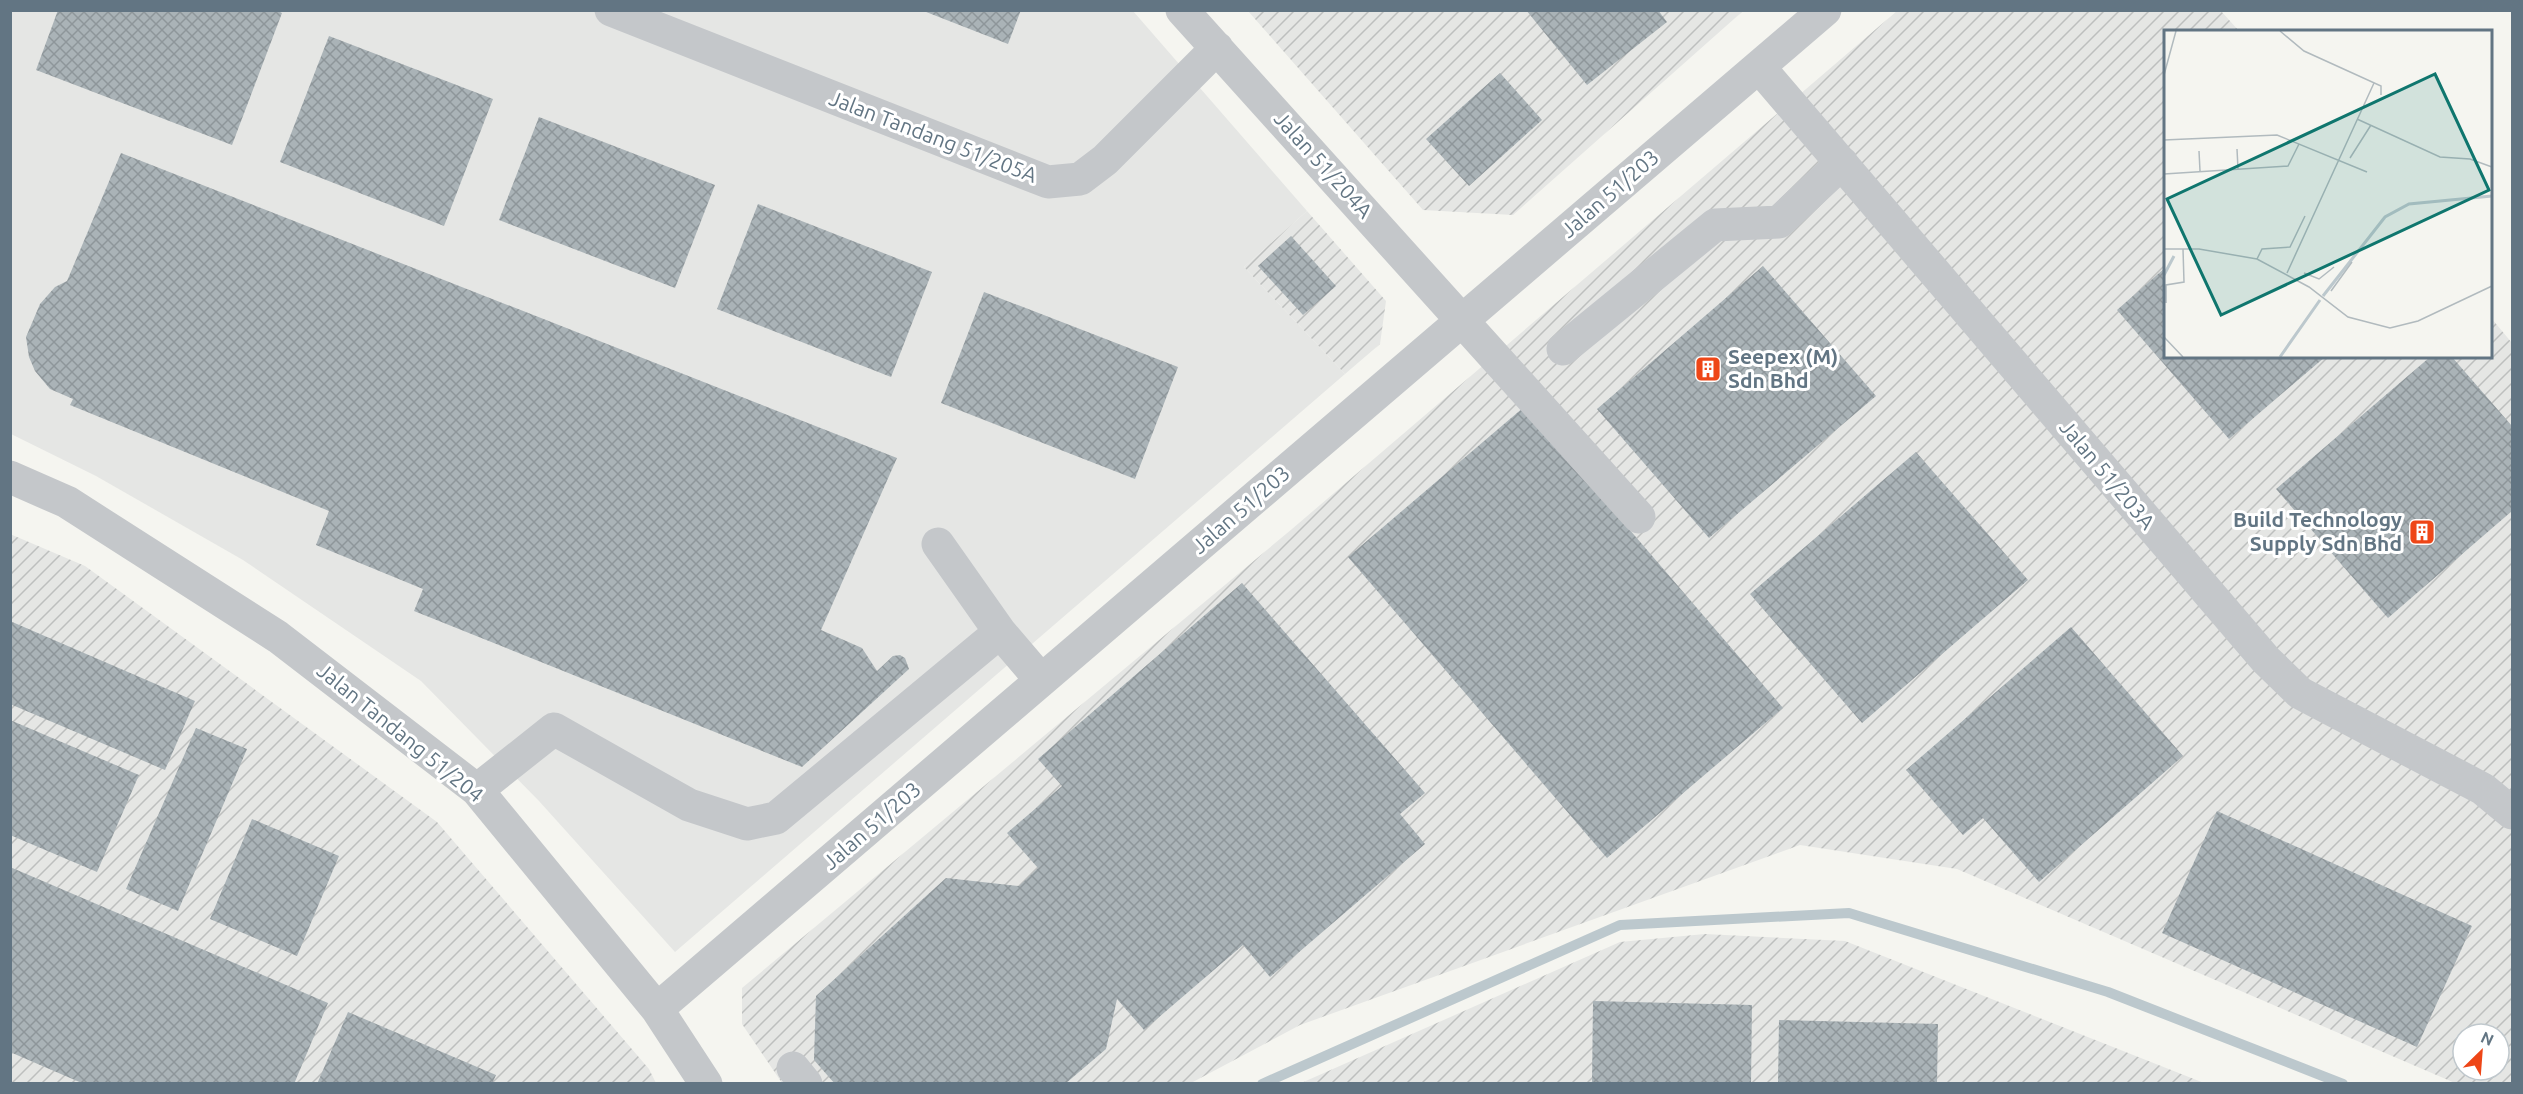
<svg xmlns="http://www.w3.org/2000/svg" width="2523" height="1094" viewBox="0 0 2523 1094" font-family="Ubuntu,sans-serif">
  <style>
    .built { fill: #e5e6e4 }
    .industrial { fill: url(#industrial-furrows); fill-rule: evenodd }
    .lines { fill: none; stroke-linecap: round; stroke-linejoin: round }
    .stream { stroke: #bcc8cd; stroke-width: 10 }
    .building { fill: url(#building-cross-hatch) }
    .minor { stroke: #c4c7ca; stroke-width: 33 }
    .labels { text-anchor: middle; stroke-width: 6; stroke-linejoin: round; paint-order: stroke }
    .street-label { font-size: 21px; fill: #627583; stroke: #fff }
    .poi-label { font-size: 21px; font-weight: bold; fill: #627583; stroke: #fff; text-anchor: start }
    .inset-river { fill: none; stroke: #bcc8cd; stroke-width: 3 }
    .inset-road { fill: none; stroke: #b1babe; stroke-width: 1.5 }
    .view { fill: #0f766e; fill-opacity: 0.15; stroke: #0f766e; stroke-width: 3 }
    .inset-edge { fill: none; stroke: #627583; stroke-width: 3 }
  </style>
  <defs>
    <pattern id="industrial-furrows" width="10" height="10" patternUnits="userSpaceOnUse" patternTransform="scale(1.5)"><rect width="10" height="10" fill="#e5e6e4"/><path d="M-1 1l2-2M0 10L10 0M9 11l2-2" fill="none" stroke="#bdbfbe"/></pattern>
    <pattern id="building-cross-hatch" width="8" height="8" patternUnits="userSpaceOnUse" patternTransform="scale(1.5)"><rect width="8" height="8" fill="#aab3b7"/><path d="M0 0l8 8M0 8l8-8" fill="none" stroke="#8e969a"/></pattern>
  </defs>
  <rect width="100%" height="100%" fill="#f5f5f0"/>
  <path class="built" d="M10,11h1123l174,200 -63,56 101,107 -670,578 -136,-151 -118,-120 -178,-121 -147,-84 -85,-42z"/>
  <path class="industrial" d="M1248,11h495l-230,204 -90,-5z
    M1897,11h324l18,20 -73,1v325h326v-38l20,24v740h-57l-498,-214 -157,-24 -500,180 -109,58h-409l-40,-59v-36l550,-459zM2463,1034h36v36h-36z
    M1307,211l79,90 -6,43 -35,30 -101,-107z
    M10,534l75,32 352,256 212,247 7,14h-645z
    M1705,934l140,7 359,142 -905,1 321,-142z"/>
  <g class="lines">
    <path class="stream" d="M1262,1084l358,-159 229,-12 259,79 235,92"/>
  </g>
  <path class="building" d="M58,10h218l6,3 -50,132 -196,-75z
    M921,10h100l-13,34z
    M1526,10h132l9,12 -80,63z
    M329,36l164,63 -49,127 -164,-64z
    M1500,73l42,47 -73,66 -43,-47z
    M539,117l176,68 -40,103 -176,-68z
    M121,153l776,305 -76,172 41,18 15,23 16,-15 7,-1 5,3 4,11 -107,98 -388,-156 9,-22 -107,-44 13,-34 -259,-106 3,-6 -23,-10 -15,-18 -6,-14 -3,-20 14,-33 15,-17 12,-6z
    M758,204l174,68 -41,105 -174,-68z
    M1291,236l45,50 -33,29 -45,-49z
    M1763,266l113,130 -167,142 -112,-129z
    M2166,267v90h159l-96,82 -112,-129z
    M984,292l194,75 -43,112 -194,-76z
    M2430,357h22l60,69v85l-124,107 -112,-129z
    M1524,407l259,301 -176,150 -259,-301z
    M1916,452l112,128 -166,143 -112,-129z
    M1242,583l183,210 -25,21 25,30 -155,133 -27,-32 -99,85 -27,-31 -11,50 -41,35h-230l-21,-24 2,-64 130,-118 73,8 19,-18 -31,-35 55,-47 -24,-27z
    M10,621l185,80 -30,69 -155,-66z
    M2071,627l112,129 -144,126 -56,-64 -20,17 -57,-65z
    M10,720l129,55 -42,97 -87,-37z
    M196,728l51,21 -69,162 -52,-22z
    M2217,811l255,115 -55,121 -255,-114z
    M252,819l87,37 -42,100 -87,-37z
    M10,867l318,136 -34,81h-210l-74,-32z
    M1593,1001l159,4 -1,79h-159z
    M348,1012l148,63 -4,9h-175z
    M1779,1020l159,4 -1,60h-159z"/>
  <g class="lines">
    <path class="minor" d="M611,10l437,172 32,-3 25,-19 112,-112
      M1182,10l457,507
      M1759,67l507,593 34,33 183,96 29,24
      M1563,349l152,-124 64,-3 63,-59
      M10,477l57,25 211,135 199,153 180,219 49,75
      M938,544l62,88 41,48
      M477,790l77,-61 135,76 58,19 29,-6 224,-186
      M657,1009l1168,-999
      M793,1068l13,16"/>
  </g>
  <defs>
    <symbol id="building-square" viewBox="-11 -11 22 22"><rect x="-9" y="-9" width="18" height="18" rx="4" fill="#ee4617" stroke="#fff"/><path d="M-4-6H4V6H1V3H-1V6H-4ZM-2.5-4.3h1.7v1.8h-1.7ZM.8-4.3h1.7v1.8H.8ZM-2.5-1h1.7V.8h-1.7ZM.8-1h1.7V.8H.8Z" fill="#fff"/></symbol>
  </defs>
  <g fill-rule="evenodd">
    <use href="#building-square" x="1693" y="354" width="30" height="30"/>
    <use href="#building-square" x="2407" y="517" width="30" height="30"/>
  </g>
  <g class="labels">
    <g class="street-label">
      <text transform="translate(933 137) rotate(21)" y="7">Jalan Tandang 51/205A</text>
      <text transform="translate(1323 165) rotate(48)" y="7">Jalan 51/204A</text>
      <text transform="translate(1610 194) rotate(-41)" y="7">Jalan 51/203</text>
      <text transform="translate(2107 475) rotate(50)" y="7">Jalan 51/203A</text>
      <text transform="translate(1241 510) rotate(-41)" y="7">Jalan 51/203</text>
      <text transform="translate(400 733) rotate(39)" y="7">Jalan Tandang 51/204</text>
      <text transform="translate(872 826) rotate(-41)" y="7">Jalan 51/203</text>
    </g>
    <g class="poi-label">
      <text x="1728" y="364">Seepex (M)<tspan x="1728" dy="24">Sdn Bhd</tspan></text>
      <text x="2402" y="527" text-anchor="end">Build Technology<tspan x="2402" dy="24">Supply Sdn Bhd</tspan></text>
    </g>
  </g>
  <g transform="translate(2164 30)">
    <rect width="328" height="328" fill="#f5f5f0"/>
    <path class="inset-river" d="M0,245l10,-19M159,266l62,-79 24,-13 83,-8M116,327l40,-57"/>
    <path class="inset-road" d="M116,1l24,20 77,35v9M0,45l12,-44M193,89l83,38 30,2 22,8M0,110l113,-5 90,37M73,119l1,20M35,121l1,20M186,128l21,-33M0,144l124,-8 11,-22M0,219h35l58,10 52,28 39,30 42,11 28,-7 74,-35M93,229l5,-10 28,-2 15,-31M123,243l87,-190M140,243l15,6 15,-12M167,261l21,-29M2,273v-18l18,-3 -1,-33M0,307l19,20"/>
    <path class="view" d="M271,44l54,116 -268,125 -54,-116z"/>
    <rect width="328" height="328" class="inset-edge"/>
  </g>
  <rect width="2523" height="1094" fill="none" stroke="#627583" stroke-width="24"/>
  <g transform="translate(2481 1052) rotate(25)"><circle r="28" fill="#ffffff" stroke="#c0c8cd" stroke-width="1.5"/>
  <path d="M0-4.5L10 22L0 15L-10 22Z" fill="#ee4617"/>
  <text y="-9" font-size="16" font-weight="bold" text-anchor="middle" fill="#627583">N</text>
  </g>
</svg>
